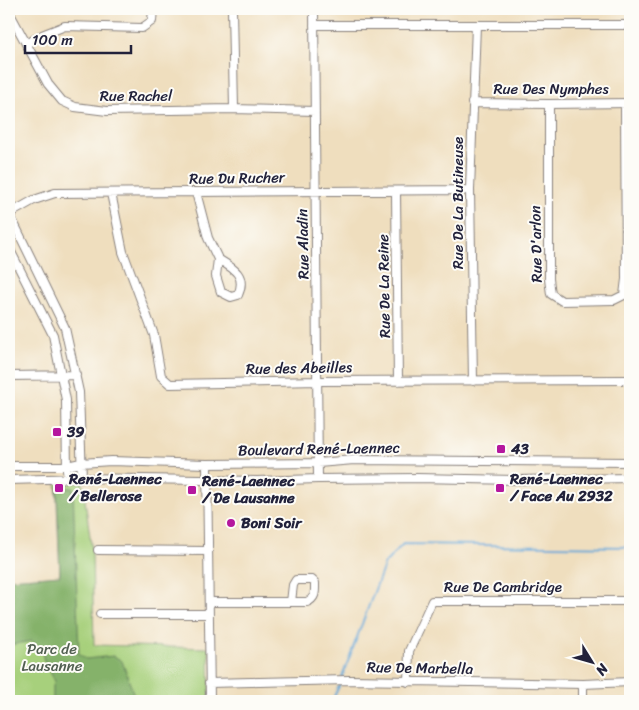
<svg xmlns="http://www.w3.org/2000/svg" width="639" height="710" viewBox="0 0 639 710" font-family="Sriracha,sans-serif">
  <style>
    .green { fill: #a7d07b; stroke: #64795b }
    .forest { fill: #85b26b; stroke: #546a53 }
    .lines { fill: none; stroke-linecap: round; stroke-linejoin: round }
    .stream { stroke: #63a7d8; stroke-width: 2 }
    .minor-casing { stroke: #88807c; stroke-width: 10 }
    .minor { stroke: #fff; stroke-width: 8 }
    .poi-dot { fill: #b5179e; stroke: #fdfcf7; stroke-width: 2 }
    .labels { text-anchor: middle; stroke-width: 4; stroke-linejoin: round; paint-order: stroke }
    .street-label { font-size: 15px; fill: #22223b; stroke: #fdfcf7 }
    .poi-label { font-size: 15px; font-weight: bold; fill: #22223b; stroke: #fdfcf7; text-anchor: start }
    .park-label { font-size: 15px; fill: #515f51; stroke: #fdfcf7 }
  </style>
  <rect width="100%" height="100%" fill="#fdfcf7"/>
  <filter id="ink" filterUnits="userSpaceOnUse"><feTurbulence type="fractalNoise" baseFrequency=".02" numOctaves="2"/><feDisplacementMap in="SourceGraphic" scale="10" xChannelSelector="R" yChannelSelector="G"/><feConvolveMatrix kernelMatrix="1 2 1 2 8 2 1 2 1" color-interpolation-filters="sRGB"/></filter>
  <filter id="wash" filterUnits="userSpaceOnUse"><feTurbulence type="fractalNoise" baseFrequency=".0096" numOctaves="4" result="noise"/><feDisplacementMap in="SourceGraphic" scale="20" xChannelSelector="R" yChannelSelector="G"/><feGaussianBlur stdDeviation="1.12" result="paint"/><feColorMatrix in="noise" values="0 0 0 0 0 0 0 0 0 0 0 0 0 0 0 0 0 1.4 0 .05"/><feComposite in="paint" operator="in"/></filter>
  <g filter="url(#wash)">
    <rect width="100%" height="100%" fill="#efdebe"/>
    <path class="green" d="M56,478h26l10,73 2,94 115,3 1,53h-201v-122l51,-3z"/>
    <path class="forest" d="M57,488h16l6,166 7,5 28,-3 8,5 14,40h-83v-15l2,-5 -11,-20 -3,-13 -9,-7 -23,4v-66l51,-4z"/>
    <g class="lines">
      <path class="stream" d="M342,677l43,-114 18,-19 227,3
        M332,701l8,-17"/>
    </g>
  </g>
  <g filter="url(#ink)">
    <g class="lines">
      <defs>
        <path id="minor" d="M232,9l2,100
          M314,9l4,470
          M9,12l39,72 14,17 13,6 32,4 127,-2 81,2
          M314,25h316
          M26,44l16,-9 23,-9 77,2 10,-7 1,-12
          M472,103l77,1 81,-1
          M549,104v175l2,15 11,7 52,-1 10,-5 2,-16 -1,-176
          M196,192l12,46 10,21 -2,17 5,16 10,5 7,-2c9,-20 -5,-27 -20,-36
          M396,192l2,189
          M111,193l12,59 31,83 7,41 9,8 148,-3 312,-1
          M9,213l56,115 14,64 3,86
          M9,214l25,-14 21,-7 415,-3
          M9,248l44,87 13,65 1,71
          M9,376l67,-1
          M473,381l-3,-191 6,-165
          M207,464l3,237
          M9,466h58l14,-3 30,-2 96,3 111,-1 36,-3 276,2
          M9,480l73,-2 175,3 61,-2 99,-1 99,2 114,-2
          M98,550l110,1
          M209,602h98c9,-4 8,-10 8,-19l-3,-3h-16l-3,5 -2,17
          M100,614h109
          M408,682l1,-31 23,-50h198
          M209,683l140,-3 234,4 47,-2
          M583,684v17"/>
      </defs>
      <use href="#minor" class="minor-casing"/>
      <use href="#minor" class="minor"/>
    </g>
  </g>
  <g class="poi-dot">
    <rect x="52" y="427" width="10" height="10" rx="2.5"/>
    <rect x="496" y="444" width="10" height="10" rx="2.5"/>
    <rect x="54" y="483" width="10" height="10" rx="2.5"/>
    <rect x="495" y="483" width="10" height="10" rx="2.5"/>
    <rect x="187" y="485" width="10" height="10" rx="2.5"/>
    <circle cx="231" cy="523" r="5"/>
  </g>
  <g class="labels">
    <g class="street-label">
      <text x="551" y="94">Rue Des Nymphes</text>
      <text x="136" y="101">Rue Rachel</text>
      <text transform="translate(237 178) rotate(-1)" y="5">Rue Du Rucher</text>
      <text transform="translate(458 203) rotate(-90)" y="5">Rue De La Butineuse</text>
      <text transform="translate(303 244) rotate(-91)" y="5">Rue Aladin</text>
      <text transform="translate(536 244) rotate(-91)" y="5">Rue D'arlon</text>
      <text transform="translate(384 286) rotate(-91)" y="5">Rue De La Reine</text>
      <text transform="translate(299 368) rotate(-1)" y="5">Rue des Abeilles</text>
      <text transform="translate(319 449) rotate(-1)" y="5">Boulevard René-Laennec</text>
      <text x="503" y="592">Rue De Cambridge</text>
      <text transform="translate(420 668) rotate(1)" y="5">Rue De Marbella</text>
    </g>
    <g class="poi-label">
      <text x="67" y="437">39</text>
      <text x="511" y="454">43</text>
      <text x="69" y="484">René-Laennec<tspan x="69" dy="17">/ Bellerose</tspan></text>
      <text x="510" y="484">René-Laennec<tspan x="510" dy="17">/ Face Au 2932</tspan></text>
      <text x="202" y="486">René-Laennec<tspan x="202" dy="17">/ De Lausanne</tspan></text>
      <text x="241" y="528">Boni Soir</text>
    </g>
    <g class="park-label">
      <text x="52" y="654">Parc de<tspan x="52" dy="17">Lausanne</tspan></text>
    </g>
  </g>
  <rect width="639" height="710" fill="none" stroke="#fdfcf7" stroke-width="30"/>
  <g transform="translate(592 662) rotate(127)" stroke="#fdfcf7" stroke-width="4" paint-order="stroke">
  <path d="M0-4L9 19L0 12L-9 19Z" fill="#22223b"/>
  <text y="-8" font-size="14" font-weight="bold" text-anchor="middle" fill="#22223b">N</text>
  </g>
  <path d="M25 45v8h106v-8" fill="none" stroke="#22223b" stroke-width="2.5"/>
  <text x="32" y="45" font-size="15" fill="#22223b" stroke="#fdfcf7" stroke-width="4" paint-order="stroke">100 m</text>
</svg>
